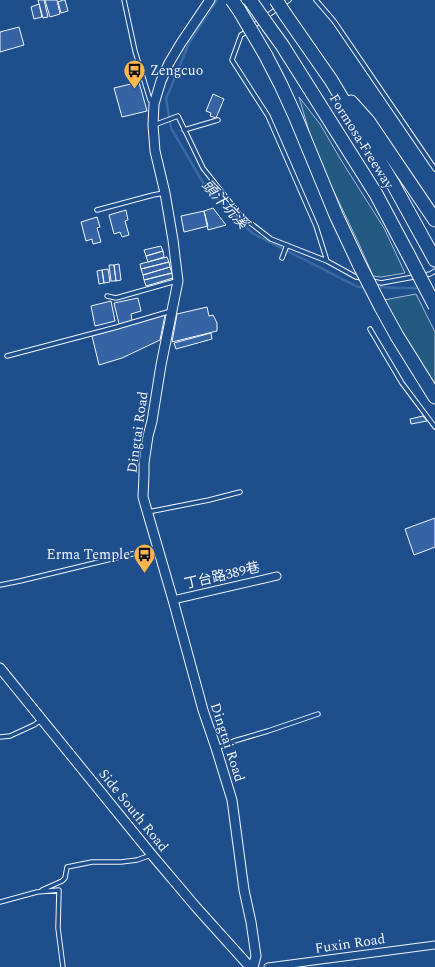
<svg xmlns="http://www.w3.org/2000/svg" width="435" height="967" viewBox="0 0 435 967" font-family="Spectral,'Noto Sans TC',serif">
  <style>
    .green { fill: #245a82; stroke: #a8bbd7 }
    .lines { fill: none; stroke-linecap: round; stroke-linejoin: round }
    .stream { stroke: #3b69a3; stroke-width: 2.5 }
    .building { fill: #3563a3; stroke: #f2f6ff }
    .service-casing { stroke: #f2f6ff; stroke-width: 5.5 }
    .minor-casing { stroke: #f2f6ff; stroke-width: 9 }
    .tertiary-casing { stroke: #f2f6ff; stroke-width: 11 }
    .motorway-casing { stroke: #f2f6ff; stroke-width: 15 }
    .service { stroke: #1f4e8c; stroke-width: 3.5 }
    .minor { stroke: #1f4e8c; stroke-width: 7 }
    .tertiary { stroke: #1f4e8c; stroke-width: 9 }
    .motorway { stroke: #1f4e8c; stroke-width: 13 }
    .motorway-bridge-casing { stroke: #f2f6ff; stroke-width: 15; stroke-linecap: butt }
    .motorway-bridge { stroke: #1f4e8c; stroke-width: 13 }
    .labels { text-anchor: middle; stroke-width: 3; stroke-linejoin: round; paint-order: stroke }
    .poi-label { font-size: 14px; fill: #f2f6ff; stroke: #1f4e8c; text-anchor: start }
    .street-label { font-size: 14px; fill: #f2f6ff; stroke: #1f4e8c }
    .water-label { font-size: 15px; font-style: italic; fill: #f2f6ff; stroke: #1f4e8c }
  </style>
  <rect width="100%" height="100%" fill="#1f4e8c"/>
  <path class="green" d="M299,97l21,27 21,36 43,68 21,45 -24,4 -8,-1 -14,-32 -31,-65 -17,-41z
    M416,294l19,38v53l-28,-42 -23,-43z"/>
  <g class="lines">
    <path class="stream" d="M217,0l-28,43 -23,56 5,29 34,58 47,47 106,54h9
      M376,287l22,1h23"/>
  </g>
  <path class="building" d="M38,0h6l4,17 -5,1z
    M45,0h12l3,14 -10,3z
    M63,0h2l3,11 -7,2 -3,-11z
    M39,4l3,13 -8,2 -3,-12z
    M19,27l5,18 -24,7v-20z
    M139,82l8,29 -25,6 -8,-29z
    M213,94l11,5 -8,19 -6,-2 1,-3 -5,-2z
    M213,208l13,17 -18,5 -4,-19z
    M126,210l2,10 -3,1 4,14 -7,2 -2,-5 -6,2 -5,-19z
    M204,211l4,15 -24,6 -3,-16z
    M97,217l3,10 -3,1 4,14 -8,2 -1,-5 -6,2 -5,-19z
    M161,246l2,5 -17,5 -2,-6z
    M163,251l1,6 -16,5 -2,-6z
    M167,257l2,5 -28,7 -1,-5z
    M169,262l1,5 -27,8 -2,-6z
    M119,264l2,16 -5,1 -2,-16z
    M109,265h5l2,16h-5z
    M170,267l2,6 -28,7 -1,-5z
    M108,269l2,13 -6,1 -2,-13z
    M102,270l2,13 -5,1 -2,-13z
    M172,273l1,5 -27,8 -2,-6z
    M138,298l3,13 -10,3 1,7 -13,3 -5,-21z
    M111,301l4,20 -20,5 -4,-20z
    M207,307l2,9 4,-1 4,8v8l-45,11 5,-28z
    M165,315l-5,25 -38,18 -23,7 -7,-29z
    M211,333l1,6 -36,10 -2,-6z
    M423,416l4,5 -16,3 -1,-5z
    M435,518v29l-21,8 -9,-26z"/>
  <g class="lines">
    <defs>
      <path id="service" d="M124,0l11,51 15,49 4,4
        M316,0l18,21 101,148
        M283,4l6,-4
        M252,27l26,-19
        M248,31l-7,4 -9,25 36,56 48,110 11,35
        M154,125l24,-9 25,52 37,47 31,24 56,22 29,16 6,1
        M184,130l34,-10
        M97,210l56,-15 11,-2
        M282,258l5,-13
        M372,281l9,2 49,-9 5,-3
        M107,296l9,2 60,-17
        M370,329l32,54 33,44
        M7,356l110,-29 54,-16
        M148,512l61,-12 31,-8
        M0,585l20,-4 137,-33
        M0,737l10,-1 24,-11 7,-5
        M217,748l17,-7 34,-10 50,-17
        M42,890l20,-9 3,-3 2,-11 25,-5h29l16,-2 14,-5
        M0,902l37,-10 22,-2 -1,38 5,39"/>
      <path id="minor" d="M173,600l104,-24
        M268,967l167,-22"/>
      <path id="tertiary" d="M210,0l-29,43 -12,20 -8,18 -7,23 -1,21 2,26 10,42 8,47 5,41 -17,84 -9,56 -4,15 -4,27v12l-1,22 30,103 30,110 13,38 16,52 12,90 7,32 5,34 -3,11
        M0,668l152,187 44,52 54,60"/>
      <path id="motorway" d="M285,14l46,66 61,102 43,78
        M269,27l13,18 94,149 32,60
        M265,54l16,31 15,33 40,97 24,51
        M351,102l17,19 67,99
        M381,307l16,29 38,61"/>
    </defs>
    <use href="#service" class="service-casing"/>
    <use href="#minor" class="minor-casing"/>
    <use href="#tertiary" class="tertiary-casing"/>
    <use href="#motorway" class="motorway-casing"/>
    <use href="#service" class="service"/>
    <use href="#minor" class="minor"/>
    <use href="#tertiary" class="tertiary"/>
    <use href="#motorway" class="motorway"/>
    <defs>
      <path id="motorway-bridge" d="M232,0l7,10 26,44
        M250,0l19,27
        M276,0l9,14
        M408,254l27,52
        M360,266l21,41"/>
    </defs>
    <use href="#motorway-bridge" class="motorway-bridge-casing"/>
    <use href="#motorway-bridge" class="motorway-bridge"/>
  </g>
  <defs>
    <symbol id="bus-pin" viewBox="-11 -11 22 30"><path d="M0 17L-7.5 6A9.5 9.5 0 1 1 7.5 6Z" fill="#ffb74d" stroke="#1f4e8c"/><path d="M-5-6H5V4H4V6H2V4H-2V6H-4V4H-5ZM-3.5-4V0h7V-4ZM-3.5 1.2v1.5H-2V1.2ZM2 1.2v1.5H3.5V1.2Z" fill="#111"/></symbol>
  </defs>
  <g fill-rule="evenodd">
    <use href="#bus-pin" x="122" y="58" width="25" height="34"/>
    <use href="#bus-pin" x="132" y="542" width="25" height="34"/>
  </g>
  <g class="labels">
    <g class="poi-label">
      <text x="150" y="75">Zengcuo</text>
      <text x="130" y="559" text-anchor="end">Erma Temple</text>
    </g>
    <g class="street-label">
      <text transform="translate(362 141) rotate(58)" y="5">Formosa Freeway</text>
      <text transform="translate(137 432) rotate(-82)" y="5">Dingtai Road</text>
      <text transform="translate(222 575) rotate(-13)" y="5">丁台路389巷</text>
      <text transform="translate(228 742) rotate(72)" y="5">Dingtai Road</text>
      <text transform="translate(134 810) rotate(51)" y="5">Side South Road</text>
      <text transform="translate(350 943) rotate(-8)" y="5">Fuxin Road</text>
    </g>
    <g class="water-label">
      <text transform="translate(225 204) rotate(47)" y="5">頭汴坑溪</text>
    </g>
  </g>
</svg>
